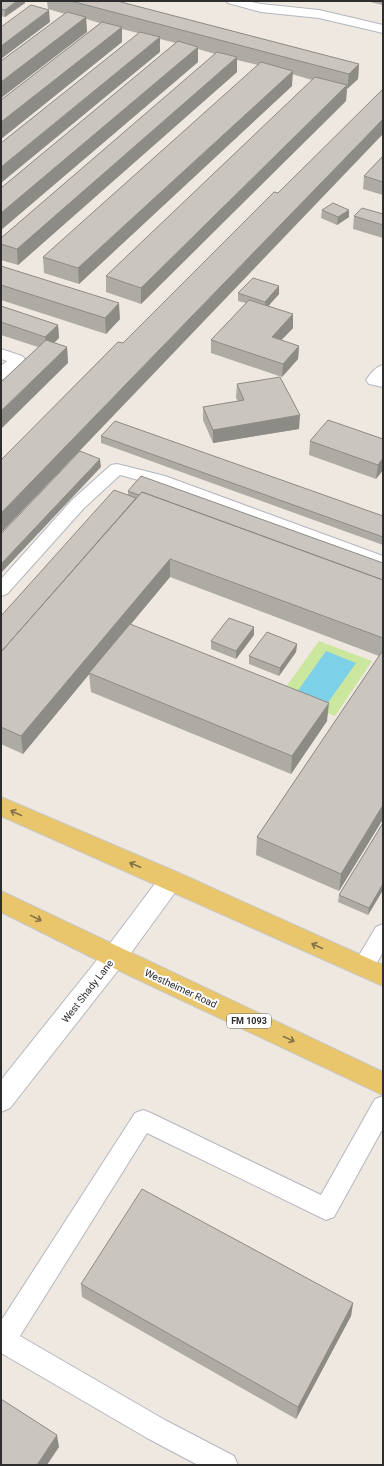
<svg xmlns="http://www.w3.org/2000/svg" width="384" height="1466" viewBox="0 0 384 1466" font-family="Roboto,sans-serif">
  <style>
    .pitch { fill: #cbe79e }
    .water { fill: #7cd0e8 }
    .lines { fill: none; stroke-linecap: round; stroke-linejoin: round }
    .service-casing { stroke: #b4b7bf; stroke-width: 2 }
    .minor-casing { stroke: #b4b7bf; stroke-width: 2 }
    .primary-casing { stroke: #c8c8c8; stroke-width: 2 }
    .service { fill: #fff; fill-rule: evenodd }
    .minor { fill: #fff; fill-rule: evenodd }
    .primary { fill: #e9c66b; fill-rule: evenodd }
    .wall { fill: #aeaaa4 }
    .shaded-wall { fill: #8d8b86 }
    .building { fill: #cac6bf; stroke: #8d8b86 }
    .oneway { stroke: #827249 }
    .labels { text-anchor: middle; stroke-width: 4; stroke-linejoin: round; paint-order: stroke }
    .shield { fill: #fff; stroke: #6c6c6c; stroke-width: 1 }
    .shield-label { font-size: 9px; font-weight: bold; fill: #2d2d2d }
    .street-label { font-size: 10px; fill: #2d2d2d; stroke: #fff }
  </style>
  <rect width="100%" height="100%" fill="#eee8e1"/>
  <path class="pitch" d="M319,641l53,20 -37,55 -54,-22z"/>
  <path class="water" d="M326,651l30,12 -29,41 -30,-12z"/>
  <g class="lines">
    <defs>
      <path id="service" d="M226,1h21l14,3 58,6 64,15v8l-64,-15 -58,-6 -33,-9z
        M1,349l21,7 3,3 -19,19 -5,2v-14l6,-5 -6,-2z
        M117,464l48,12 218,80v12l-230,-84 -33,-9 -36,33 -77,86 -6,2v-17l71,-79 39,-35z
        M383,924v28l-12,21 -8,3 -8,-3 -3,-6 24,-40z
        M383,1096v32l-49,89 -8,3 -179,-87 -127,203 145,84 69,36 4,9h-40l-51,-27 -146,-85v-32l134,-208 8,-3 8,3 170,82 54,-96z"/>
      <path id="minor" d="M383,365v22l-14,-3 -3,-4c5,-7 9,-13 17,-15z
        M171,871l8,2 4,7 -4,7 -56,77 -113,144 -9,4v-32l104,-130 58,-77z"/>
      <path id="primary" d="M1,797l178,76 204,92v21l-382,-170z
        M1,891l382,181v23l-278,-131 -104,-52z"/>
    </defs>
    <use href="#service" class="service-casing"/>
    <use href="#minor" class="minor-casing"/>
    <use href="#primary" class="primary-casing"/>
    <use href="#service" class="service"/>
    <use href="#minor" class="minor"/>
    <use href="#primary" class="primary"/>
  </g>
  <path class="wall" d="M1,1l24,2 -20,14 -4,-1z
    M47,1h70l242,63 -1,15 -11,10 -1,12 -205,203 -35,-12v-16l206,-196 -20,-6v12l-213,198 -35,-11 -1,-16 215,-192 -21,-5v12l-219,193 -17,-5v-22l214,-184 -17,-5v13l-197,168v-42l175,-145 -16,-4v13l-22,-19 -16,-4v13l-121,97v-39l99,-77 -14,-4 1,13 -86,66v-37l64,-47 -17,-5z
    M366,1h17v4z
    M383,156v39l-20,-6 1,-13z
    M322,210l27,7 -12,8 -16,-7z
    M383,214v24l-30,-9 1,-13z
    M1,266l119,53 -14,15 -105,-34z
    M279,286v8l-11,12 25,22 -12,12 18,6 -1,13 -16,18 -71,-24v-13l35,-37 -8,-2v-8z
    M1,306l57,19 1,13 -5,5 13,4 1,16 -30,-16 -37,-12z
    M237,384l62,45 -86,14 -10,-23v-13l35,-6 -2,-3z
    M101,436l282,80v29l-282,-102z
    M383,439v31l-7,9 -67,-24 1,-14z
    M128,491l255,72v256l-44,72 -83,-36 1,-18 122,-181 -209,-79 -40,48 197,96 -36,53 -200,-82 -2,-18 -66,80 -22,-10v-128l127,-121z
    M254,627v8l-18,24 -25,-10v-8z
    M297,644l-1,8 -17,24 -30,-12v-8z
    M383,823v67l-15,25 -30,-13 1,-7z
    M81,1284l272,19 -2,13 -55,103 -214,-122z"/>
  <path class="shaded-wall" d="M17,1h8v2l-20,14v-7z
    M49,10l1,12 -49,37v-13z
    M86,17l1,15 -86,66v-16z
    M122,27v15l-121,97v-17z
    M160,37v15l-159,131v-16z
    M198,47v15l-197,168v-17z
    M237,57v15l-219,193 -1,-16z
    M359,64l-1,15 -11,10 2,-15z
    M293,71l-1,15 -213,198 -1,-16z
    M347,85l-1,16 -205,203v-16z
    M383,119v15l-382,399v-20z
    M349,210v7l-12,8 1,-8z
    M279,286v8l-14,16v-8z
    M119,303l1,16 -14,15 -1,-16z
    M293,314v14l-21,22v-13z
    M58,325l1,13 -13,12 -1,-13z
    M299,346l-1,13 -16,18 1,-13z
    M67,347l1,16 -67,66v-18z
    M300,415l-1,14 -86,14v-13z
    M383,458v12l-7,9 2,-14z
    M100,459l1,8 -100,106v-9z
    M170,559v18l-147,177 -2,-18z
    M254,627v8l-18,24v-8z
    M297,644l-1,8 -17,24 1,-8z
    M329,703l-2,18 -36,53 1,-18z
    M383,805v14l-44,72 2,-17z
    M383,884v6l-15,25 1,-7z
    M353,1303l-2,13 -55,103 2,-12z
    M57,1435l2,12 -12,18h-10z"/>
  <path class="building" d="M1,1h16l-12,9 -4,-1z
    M71,1h46l242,63 -10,10z
    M31,5l18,5 -48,36v-19z
    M67,12l19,5 -85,65v-21z
    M102,22l20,5 -121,95v-22z
    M140,32l20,5 -159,130v-24z
    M178,41l20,6 -197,166v-25z
    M217,52l20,5 -220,192 -16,-5v-6z
    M261,62l32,9 -215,197 -35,-11z
    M315,77l32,8 -206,203 -35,-12z
    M383,89v30l-382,394v-53l117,-118 5,1 151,-151 4,1z
    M383,156v26l-19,-6z
    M333,203l16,7 -11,7 -16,-7z
    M362,208l21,6v11l-29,-9z
    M1,266l118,37 -14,15 -104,-33z
    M253,278l26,8 -14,16 -27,-9z
    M249,300l44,14 -21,23 27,9 -16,18 -72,-24z
    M1,306l57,19 -13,12 -44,-15z
    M46,340l21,7 -66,64v-29z
    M280,377l20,38 -87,15 -10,-23 41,-7 -7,-16z
    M328,420l55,19v19l-5,7 -68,-24z
    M115,421l268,95v21l-282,-101z
    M80,451l20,8 -99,105v-30z
    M141,476l242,87v17l-241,-88 -3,3 -11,-4z
    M114,490l22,8 -135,154v-36z
    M142,492l241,88v58l-213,-79 -149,177 -20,-9v-75z
    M229,618l25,9 -18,24 -25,-10z
    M130,624l199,79 -37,53 -203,-83z
    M267,632l30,12 -17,24 -31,-12z
    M383,650v155l-42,69 -84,-37z
    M383,823v61l-14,24 -30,-13z
    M142,1189l211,114 -55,104 -217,-123z
    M1,1399l56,36 -20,30h-36z"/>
  <defs><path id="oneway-shaft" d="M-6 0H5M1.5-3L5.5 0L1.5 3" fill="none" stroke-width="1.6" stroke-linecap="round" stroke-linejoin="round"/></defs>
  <g class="oneway">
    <use href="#oneway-shaft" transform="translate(16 813) rotate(-156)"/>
    <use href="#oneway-shaft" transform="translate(135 865) rotate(-157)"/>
    <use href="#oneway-shaft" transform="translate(36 918) rotate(26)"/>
    <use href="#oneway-shaft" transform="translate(317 946) rotate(-156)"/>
    <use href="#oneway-shaft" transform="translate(289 1039) rotate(25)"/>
  </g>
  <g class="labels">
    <rect class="shield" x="227" y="1014" width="44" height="14" rx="3"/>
    <g class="shield-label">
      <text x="249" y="1024">FM 1093</text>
    </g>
    <g class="street-label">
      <text transform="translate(181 988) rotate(25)" y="4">Westheimer Road</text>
      <text transform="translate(87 991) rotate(-52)" y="4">West Shady Lane</text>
    </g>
  </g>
  <rect width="384" height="1466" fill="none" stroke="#2d2d2d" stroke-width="4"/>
</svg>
